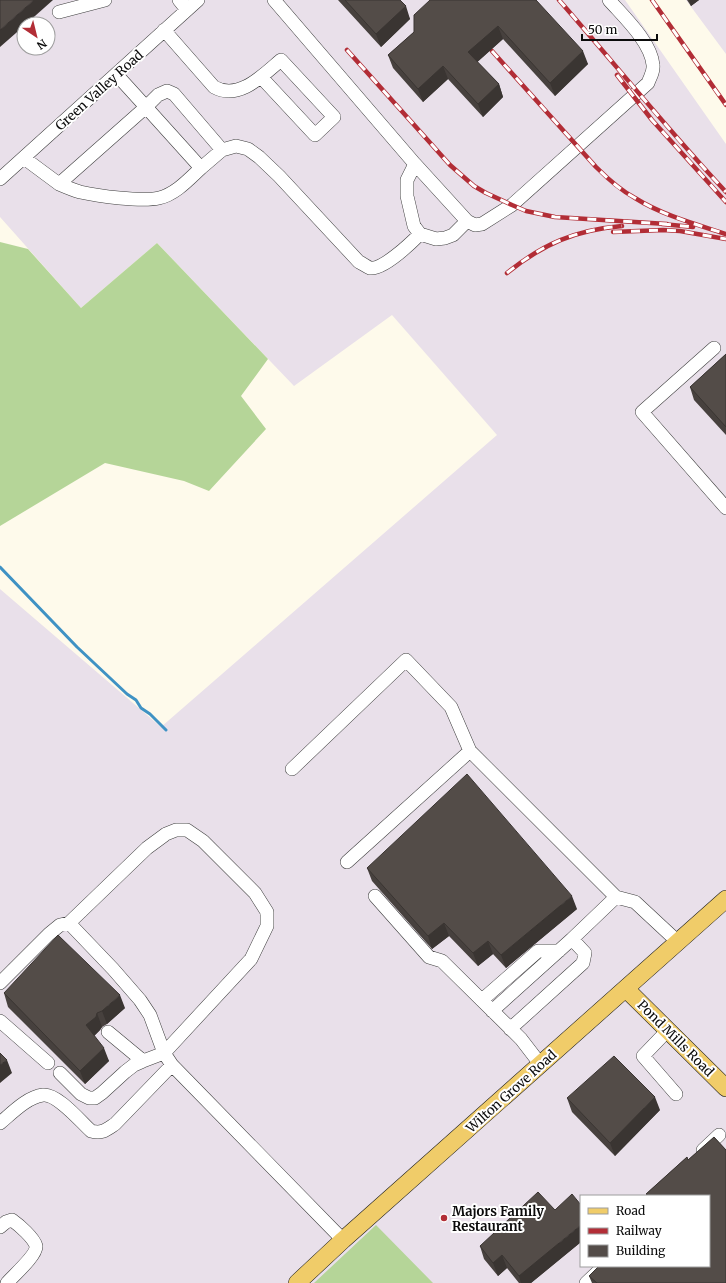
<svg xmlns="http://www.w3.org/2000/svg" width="726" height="1283" viewBox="0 0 726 1283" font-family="Merriweather,serif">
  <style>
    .industrial { fill: #e9e0ea; fill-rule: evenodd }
    .forest { fill: #b5d598 }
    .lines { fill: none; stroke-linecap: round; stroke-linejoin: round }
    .stream { stroke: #3f92c4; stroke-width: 3 }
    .minor-casing { stroke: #3e3e3e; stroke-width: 14 }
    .major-casing { stroke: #1c1c1c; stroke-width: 18 }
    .minor { stroke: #fff; stroke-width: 13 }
    .major { stroke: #f0cc69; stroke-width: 17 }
    .rail-casing { stroke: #b22d36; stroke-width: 4.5 }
    .rail { stroke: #fff; stroke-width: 3; stroke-dasharray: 9; stroke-linecap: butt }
    .wall { fill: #47413e }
    .shaded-wall { fill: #3a3532 }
    .building { fill: #534c48; stroke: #3a3532 }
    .poi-dot { fill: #b22d36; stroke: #fff; stroke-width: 1.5 }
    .labels { text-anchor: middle; stroke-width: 4; stroke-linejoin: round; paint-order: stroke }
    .street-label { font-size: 13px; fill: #0b0b0b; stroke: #fff }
    .poi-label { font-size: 13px; font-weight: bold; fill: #0b0b0b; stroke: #fff; text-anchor: start }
  </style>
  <rect width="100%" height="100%" fill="#fefaeb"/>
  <path class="industrial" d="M0,0h625l101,144v1139h-726v-694l161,138 336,-292 -105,-120 -98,71 -137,-143 -76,65 -81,-91zM24,24h24v24h-24zM581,1196h128v70h-128z
    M686,0h40v54z"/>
  <path class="forest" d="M0,242l28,7 53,59 76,-65 111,116 -27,37 25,33 -57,62 -25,-10 -79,-18 -105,63z
    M376,1225l57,58h-119z"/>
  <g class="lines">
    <path class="stream" d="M0,567l77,80 50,47 9,6 5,8 9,6 16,16"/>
    <defs>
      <path id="minor" d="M179,0l8,10
        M274,0l141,164 52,57 -14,14 -8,3 -9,1 -16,-5 -6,-8 -7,-30v-16l8,-16
        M59,12l46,-12
        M164,30l50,57c25,14 49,-12 67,-27l53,57 -19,18 -54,-58
        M222,150l14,-4 12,3 11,8 20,19 80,86c3,1 8,5 11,6 13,2 41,-25 50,-34
        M24,158l35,26 87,-77 -30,-33
        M0,179l198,-179
        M59,184c7,3 14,6 21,8 18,4 61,10 79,6 17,-4 30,-19 42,-30l-55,-61 12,-12 9,-4 7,3 48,56 -21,18
        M467,221l8,4 7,-1 30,-19 136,-122c2,-6 6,-11 5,-18 -2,-23 -29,-48 -44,-65
        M714,348l-72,64 84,96
        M292,769l114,-109 45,47 19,44
        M347,862l123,-111 146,146 19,5 43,40
        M375,896l54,61 13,4 79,78 20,26
        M572,939l44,-42
        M0,983l49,-49 11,-9 9,-2 44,46 27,31 10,15 14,38 8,12 171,175
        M482,1000l56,-49h21
        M492,1011l80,-72 13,14 -2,10 -73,66
        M0,1021l48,42
        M668,1030l-25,26 33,38
        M108,1032l35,29
        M60,1073l21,21 8,4h6l7,-5 23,-21 9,-7 9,-4 21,-8 87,-94 16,-33v-14l-12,-19 -52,-52 -16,-11h-11l-10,4 -19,14 -78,75
        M0,1123c12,-10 27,-26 43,-28 14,-2 38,27 48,36 11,3 15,-1 24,-7l57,-59
        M703,1150l16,-15
        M0,1227l6,-5 6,-2c7,5 22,18 24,26 1,9 -23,30 -29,37
        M586,1283l18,-17"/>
      <path id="major" d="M626,989l100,99
        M297,1283l46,-43 383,-341"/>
    </defs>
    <use href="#minor" class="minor-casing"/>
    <use href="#major" class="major-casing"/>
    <use href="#minor" class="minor"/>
    <use href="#major" class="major"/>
    <defs>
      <path id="rail" d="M559,0c56,64 109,130 167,192
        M652,0l74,105
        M347,50l103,115 24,21 12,7 26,12 14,6 29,6 112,7
        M492,51l104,116c12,12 24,23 39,31 27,17 60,26 91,36
        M617,75l35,45 74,82
        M662,224l31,3
        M613,232l50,-2 17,1 46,8
        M507,273c36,-29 68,-43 115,-47"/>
    </defs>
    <use href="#rail" class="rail-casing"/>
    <use href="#rail" class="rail"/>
  </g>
  <path class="wall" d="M338,0h62l10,19 -29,28z
    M536,0l52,64 -33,32 -52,-57 -26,23 22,22 4,13 -20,20 -35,-38 -25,23 -30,-34 -5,-13 26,-23z
    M687,0h12l-8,6z
    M726,354v81l-32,-35 -4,-13z
    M367,868l210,41 -71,59 -13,-14 -15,12 -29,-30 -17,13 -60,-68z
    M4,993l121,15 -18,16 -5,3 -2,3 -6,6 15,25 -24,23 -77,-77z
    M567,1098l93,12 -45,46 -43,-44z
    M714,1137l12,13v133h-134l-3,-7 10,-10h110v-70h-62l-1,-2 41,-37 1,3z
    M581,1242l-50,41h-12l-12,-15 -9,8 -14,-17 -4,-13z"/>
  <path class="shaded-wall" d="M34,0h19l-27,24h-2v2l-24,21v-17z
    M689,0h10l-8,6z
    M406,6l4,13 -29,28 -5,-13z
    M498,26l5,13 -30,27 -5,-14z
    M583,51l5,13 -33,32 -5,-13z
    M443,66l5,13 -25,23 -5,-13z
    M499,84l4,13 -20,20 -5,-13z
    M572,896l5,13 -71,59 -5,-13z
    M444,923l5,13 -17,13 -4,-13z
    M488,941l5,13 -15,12 -5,-13z
    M120,995l5,13 -18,16 -5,-13z
    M97,1013l5,14 -2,3 -9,9 -5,-14z
    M104,1048l5,13 -24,23 -5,-13z
    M7,1060l5,13 -12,10v-18z
    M655,1097l5,13 -45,46 -5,-13z
    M581,1225v17l-50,41h-10l-2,-7z
    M502,1255l5,13 -9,8 -5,-13z"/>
  <path class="building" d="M0,0h34l-34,30z
    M345,0h55l6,6 -30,28z
    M430,0h106l47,51 -33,32 -52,-57 -30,26 31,32 -21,20 -35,-38 -25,23 -30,-34 26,-23v-17z
    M726,354v73l-36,-40z
    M467,774l105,122 -71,59 -13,-14 -15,12 -29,-30 -16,13 -61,-68z
    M58,935l62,60 -18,16 -5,2 -1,4 -10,8 18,23 -24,23 -76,-78z
    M0,1053l7,7 -7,5z
    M614,1056l41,41 -45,46 -43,-45z
    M714,1137l12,13v133h-129l-8,-7 10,-10h110v-70h-60l-3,-2 41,-37 1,3z
    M538,1192l17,18 17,-16 9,11v20l-62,51 -17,-21 -9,8 -13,-17z"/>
  <circle class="poi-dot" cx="444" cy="1218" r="4"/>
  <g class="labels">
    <g class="street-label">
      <text transform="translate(99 90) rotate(-42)" y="5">Green Valley Road</text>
      <text transform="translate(676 1038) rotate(45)" y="5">Pond Mills Road</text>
      <text transform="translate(511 1091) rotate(-42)" y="5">Wilton Grove Road</text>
    </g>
    <g class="poi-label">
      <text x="452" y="1216">Majors Family<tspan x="452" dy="15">Restaurant</tspan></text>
    </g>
  </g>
  <rect x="580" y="1195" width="130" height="72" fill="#ffffff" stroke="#9d9d9d"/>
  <rect x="588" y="1208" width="20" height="6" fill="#f0cc69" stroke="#9d9d9d"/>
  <text x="616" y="1215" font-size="12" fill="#0b0b0b">Road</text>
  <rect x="588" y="1228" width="20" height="6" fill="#b22d36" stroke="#9d9d9d"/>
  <text x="616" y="1235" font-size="12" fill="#0b0b0b">Railway</text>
  <rect x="588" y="1245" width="20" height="12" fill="#534c48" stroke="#9d9d9d"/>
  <text x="616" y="1255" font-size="12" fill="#0b0b0b">Building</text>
  <g transform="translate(36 36) rotate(145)"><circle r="19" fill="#ffffff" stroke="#9d9d9d"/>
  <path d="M0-3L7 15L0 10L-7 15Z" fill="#b22d36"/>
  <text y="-6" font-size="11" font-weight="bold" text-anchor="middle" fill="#0b0b0b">N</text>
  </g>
  <path d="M582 34v6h75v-6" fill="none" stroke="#0b0b0b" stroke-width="2"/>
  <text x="588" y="34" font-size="12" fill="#0b0b0b" stroke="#ffffff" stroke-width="3" paint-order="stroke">50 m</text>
</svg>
